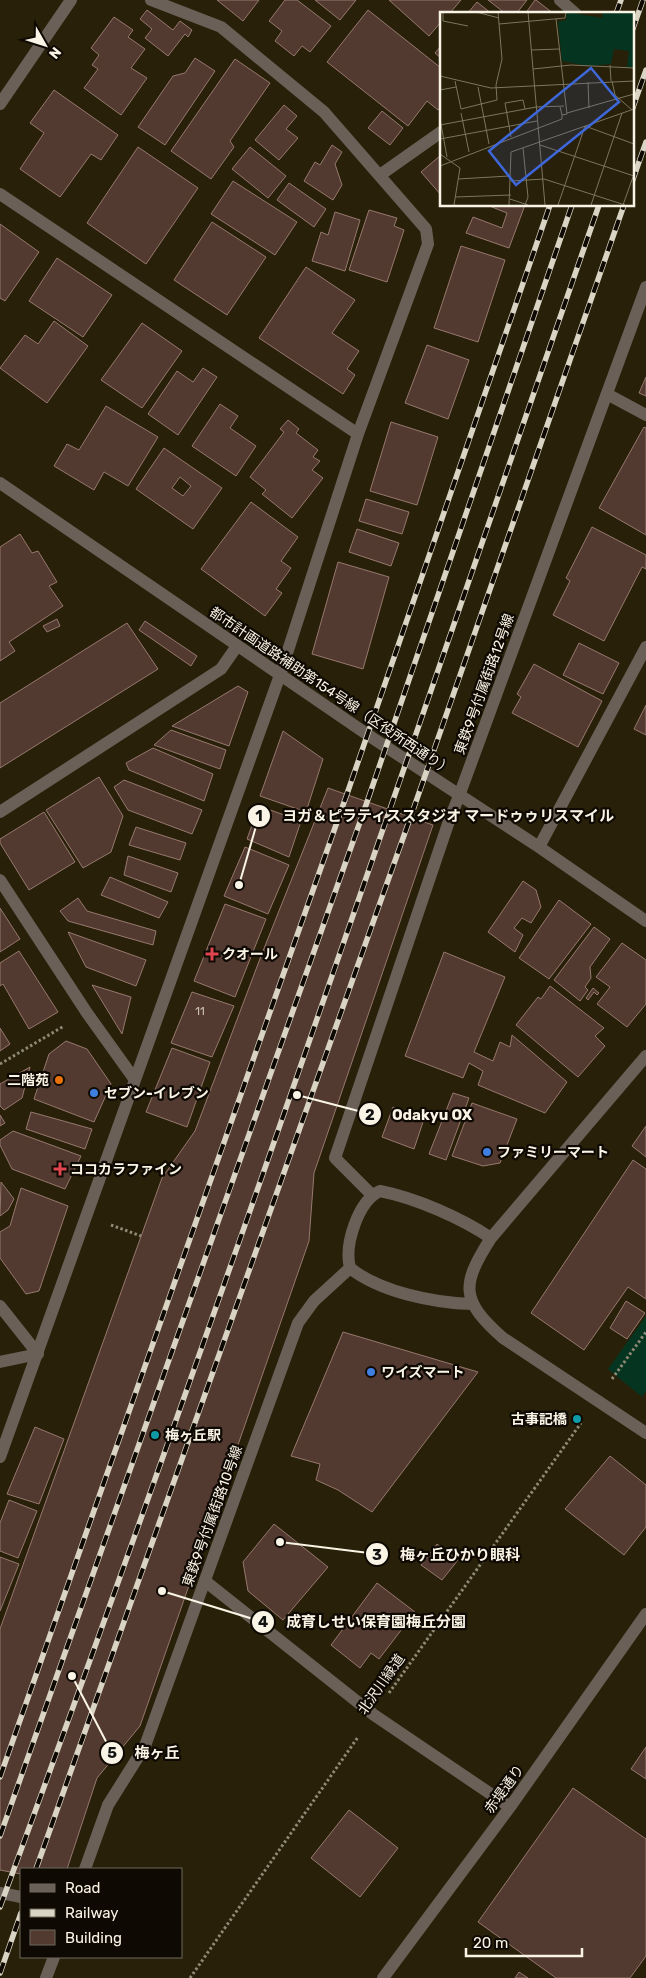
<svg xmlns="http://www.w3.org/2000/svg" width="646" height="1978" viewBox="0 0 646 1978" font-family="Rubik,'Noto Sans JP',sans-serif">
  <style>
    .green { fill: #053520 }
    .building { fill: #533a31; stroke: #96786e; fill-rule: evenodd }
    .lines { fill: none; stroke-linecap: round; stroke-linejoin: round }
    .path { stroke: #8f8975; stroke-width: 3; stroke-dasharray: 2.5 2.5; stroke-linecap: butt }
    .minor { stroke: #6a6058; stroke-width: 12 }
    .rail-casing { stroke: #d9d4c3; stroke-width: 5.5 }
    .rail { stroke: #0e0a03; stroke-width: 4; stroke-dasharray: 11; stroke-linecap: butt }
    .health-dot { fill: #e0444e; stroke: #0e0a03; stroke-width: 2 }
    .food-dot { fill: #e8710a; stroke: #0e0a03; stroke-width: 2 }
    .shop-dot { fill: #3f7fe0; stroke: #0e0a03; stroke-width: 2 }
    .culture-dot { fill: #0f9aa8; stroke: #0e0a03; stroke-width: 2 }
    .labels { text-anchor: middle; stroke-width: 4.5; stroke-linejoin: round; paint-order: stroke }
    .number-label { font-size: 11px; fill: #d0c6b8 }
    .street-label { font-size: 14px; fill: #f9f4e5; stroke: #0e0a03 }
    .poi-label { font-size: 14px; font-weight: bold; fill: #f9f4e5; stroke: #0e0a03; text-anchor: start }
    .inset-road { fill: none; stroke: #7c7560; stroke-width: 1 }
    .view { fill: #3e67da; fill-opacity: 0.15; stroke: #3e67da; stroke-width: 2.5 }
    .inset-edge { fill: none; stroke: #f9f4e5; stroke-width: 2.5 }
    .leader { fill: none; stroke: #f9f4e5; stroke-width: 2 }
    .callout-dot { fill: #f9f4e5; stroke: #0e0a03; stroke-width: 2 }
    .mark-label { font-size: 15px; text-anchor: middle; font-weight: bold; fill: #111 }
    .callout-label { font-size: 15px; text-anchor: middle; font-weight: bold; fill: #f9f4e5; stroke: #0e0a03; stroke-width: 4.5; stroke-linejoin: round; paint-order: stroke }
  </style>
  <rect width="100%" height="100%" fill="#282008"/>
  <path class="green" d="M646,1316v75l-4,6 -34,-28z"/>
  <path class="building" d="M217,0h42l-16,21z
    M285,0h12l34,26 -21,26 -8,-6 -8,10 -19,-15 7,-10 -13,-10z
    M315,0h41l-16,20z
    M389,0h72l-12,14h-8v8l-12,14z
    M488,0h39l-11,14h-10z
    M535,0h1l18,14h-29z
    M477,2l15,12h-25z
    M147,10l26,20 7,-9 12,9 -4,7 -3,-3 -17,22 -23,-18 7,-9 -12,-10z
    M368,10l73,58v38l-3,4 -11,-9 -19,25 -81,-64z
    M114,17l19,13 -5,7 17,12 -14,19 16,10 -26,37 -37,-27 14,-19 -6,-4 7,-10 -8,-7z
    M441,46v12l-6,-5z
    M195,58l20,13 -50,74 -27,-18 35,-51 12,-3z
    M235,59l35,24 -40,58 4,6 -23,32 -40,-28z
    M54,90l64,45 -17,25 -10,-6 -31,43 -40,-28 24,-36 -14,-10z
    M284,105l13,11 -11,13 12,9 -19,22 -24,-20z
    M382,111l21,17 -13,17 -22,-17z
    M332,145l10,7 -7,12 7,21 -9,15 -29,-19 11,-19 5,3z
    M138,147l60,41 -52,76 -59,-41z
    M250,147l36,29 -18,22 -36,-29z
    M441,155v40l-20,-23z
    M233,181l64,41 -22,33 -64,-41z
    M289,183l37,26 -12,18 -37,-27z
    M487,205h38l-16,43 -43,-15 7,-16 29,11 5,-15z
    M369,210l28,8 -3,8 10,4 -17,52 -38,-12z
    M335,212l25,8 -15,51 -33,-10 9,-29 7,3z
    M212,222l54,35 -39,58 -53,-35z
    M0,224l39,28 -34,49 -5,-3z
    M461,246l44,14 -27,82 -44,-14z
    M57,258l55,37 -29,42 -54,-36z
    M306,267l49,33 -23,33 27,18 -12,18 8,6 -12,19 -84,-56z
    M54,321l34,25 -41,57 -47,-35 25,-33 13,9z
    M142,323l40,28 -40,57 -41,-28z
    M427,345l42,15 -21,59 -43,-16z
    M203,368l14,9 -39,58 -30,-21 29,-43 16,11z
    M646,377v19l-7,-3z
    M220,404l18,12 -8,12 26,18 -20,30 -44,-30z
    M106,406l52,31 -30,49 -24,-14 -10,18 -40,-24 13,-22 12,6z
    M288,420l11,9 -3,4 22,17 -5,7 7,4 -8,9 11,8 -31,40 -30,-24 4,-4 -16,-13 34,-45 -4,-3z
    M391,422l47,15 -21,68 -47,-14z
    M644,427l2,1v107l-47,-27z
    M164,448l58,40 -29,41 -57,-40zM180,477l11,9 -8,10 -11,-8z
    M366,499l43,13 -7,22 -43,-13z
    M251,502l47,35 -17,24 10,7 -15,21 6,4 -17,23 -64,-47z
    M592,527l54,28v14l-4,-2 -38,74 -51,-26 17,-34 -4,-3z
    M357,529l42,14 -8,23 -42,-14z
    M20,534l12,19 6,-2 19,31 -8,4 14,20 -54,36 6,9 -15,10v-114z
    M338,562l51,15 -26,92 -51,-15z
    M57,619l3,7 -13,6 -4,-6z
    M145,621l52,35 -6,10 -52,-36z
    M127,623l31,46 -158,99v-65z
    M579,643l40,20 -16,31 -40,-19z
    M534,664l68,37 -24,46 -66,-34 9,-16 -4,-3z
    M238,686l10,6 -19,54 -57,-20z
    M646,705v30l-12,-6z
    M171,730l55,20 -6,19 -66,-24z
    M283,731l40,28 -17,53 -46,-16z
    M153,748l60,26 -9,27 -75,-31 -3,-7z
    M99,777l24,39 -12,36 -28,16 -37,-58z
    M124,780l78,30 -10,24 -64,-24 -14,-23z
    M328,788l105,37 -119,348 -5,68 -169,485 -43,52 -30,91h-46v5l-21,-4v-241l162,-451 33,-47 66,-175z
    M259,806l42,15 -12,36 -42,-18z
    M44,812l31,50 -46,28 -29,-47v-4z
    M136,827l50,16 -6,17 -51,-15z
    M245,847l44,18 -21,49 -44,-18z
    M128,856l50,17 -7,19 -47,-17z
    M110,877l58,25 -9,16 -58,-23z
    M523,881l13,9 5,17 -10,16 -9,-5 -8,10 9,7 -8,17 -27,-20z
    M78,898l9,13 69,20 -3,14 -85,-24 -8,-10z
    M559,900l32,24 -42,55 -30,-21z
    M225,904l41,15 -31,78 -41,-16z
    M0,908l20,31 -20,13z
    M594,927l16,12 -20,28 1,11 -6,9 3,3 -8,11 -26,-21z
    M68,932l78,28 -10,26 -50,-19z
    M622,943l24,17v44l-19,23 -30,-23 13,-17 -14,-10z
    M19,951l39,61 -29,17 -26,-45 -3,2v-23z
    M444,952l61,25 -31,75 19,9 7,-19 10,5 2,-12 55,47 -22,31 -67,-28 5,-14 -14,-8 -6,15 -58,-22z
    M92,985l39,12 -9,37z
    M550,986l54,42 -9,8 10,10 -27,31 -62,-52 22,-28 3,2z
    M593,988l6,5 -2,2 -3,-3 -6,8 -2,-2z
    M192,992l42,14 -22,51 -41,-14z
    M0,1028l10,16 -10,7z
    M66,1041l21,8 24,35 -17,38 -60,-23 15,-45z
    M172,1048l38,14 -23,65 -41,-15z
    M30,1067l-8,31 -18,12 -4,-4v-22z
    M453,1093l16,5 -23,62 -17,-6z
    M472,1103l45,16 -17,44 -17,3 -31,-10z
    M393,1107l31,12 -10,30 -32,-12z
    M31,1112l61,17 -7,20 -59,-20z
    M0,1115l5,8 -5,3z
    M646,1126v31l-14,-11z
    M13,1131l68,25 -16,33 -53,-20 -12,-24v-5z
    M633,1160l13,9v130l-18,-12 -44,63 -53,-37z
    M1,1182l13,17 -6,11 -8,6z
    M21,1188l47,18 -29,85 -13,3 -26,-36v-26l10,-6z
    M626,1301l19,12 -18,26 -17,-11z
    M343,1332l135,40 -106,140 -34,-22 -22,-10 4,-16 -29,-8z
    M35,1427l29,12 -25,65 -32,-10z
    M610,1456l36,29v42l-22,28 -59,-46z
    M9,1500l28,11 -19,47 -18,-7v-28z
    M274,1524l54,43 -45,53 -35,-29 -5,-29z
    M437,1544l21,16 -16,20 -21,-15z
    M0,1557l19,7 -19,47z
    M377,1583l38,29 -36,47 -8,-6 -11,15 -29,-23z
    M646,1747v32l-15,-10z
    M573,1788l73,51v117l-16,22h-74l-78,-56z
    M349,1810l49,38 -38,49 -49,-39z
    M519,1972l9,6h-13z"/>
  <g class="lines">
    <path class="path" d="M0,1064l64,-38
      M111,1225l30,11
      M612,1379l34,-47
      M389,1693l192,-270
      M190,1978l168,-241"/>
    <path class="minor" d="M560,0l16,14
      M0,104l71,-104
      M380,175l61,-43
      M0,194l358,240
      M607,394l39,21
      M0,483l374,256 165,108 107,74
      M0,812l221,-143 16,-23
      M539,847l107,-200
      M0,880l87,133 48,67
      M646,1056l-155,182c-30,47 -31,62 12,100l143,95
      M372,1195l-37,-37 114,-337 10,-25 187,-509
      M472,1304c-38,-1 -92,-12 -122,-36 -6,-23 8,-67 30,-77 36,7 81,27 111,47
      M0,1306l38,48
      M0,1362l38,-8
      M0,1457l280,-782 78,-241 70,-190 -2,-15 -102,-117 -103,-85 -70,-27
      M205,1581l169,134 136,92
      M85,1869l23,-64 37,-59 153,-423 16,-22 36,-33
      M0,1893l21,4
      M46,1978l8,-21
      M383,1978l127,-171 136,-193"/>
    <defs>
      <path id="rail" d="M616,14l5,-14
        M632,31l11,-31
        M632,110l14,-40
        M632,182l14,-40
        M0,1777l348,-986 202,-586
        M0,1836l366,-1031 206,-600
        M36,1869l376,-1056 212,-608
        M0,1907c208,-564 402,-1134 599,-1702
        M0,1973l21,-60"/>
    </defs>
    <use href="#rail" class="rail-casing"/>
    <use href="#rail" class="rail"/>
  </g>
  <g class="health-dot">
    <path d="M209.5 946.5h5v5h5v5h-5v5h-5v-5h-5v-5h5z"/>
    <path d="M57.5 1161.5h5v5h5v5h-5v5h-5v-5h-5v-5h5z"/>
  </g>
  <circle class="food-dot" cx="59" cy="1080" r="5"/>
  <g class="shop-dot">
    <circle cx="94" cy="1093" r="5"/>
    <circle cx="487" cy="1152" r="5"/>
    <circle cx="371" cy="1372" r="5"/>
  </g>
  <g class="culture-dot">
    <circle cx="577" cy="1419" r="5"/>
    <circle cx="155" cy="1435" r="5"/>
  </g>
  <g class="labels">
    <g class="number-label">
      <text x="200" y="1015">11</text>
    </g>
    <g class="street-label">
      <text transform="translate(484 684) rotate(-70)" y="5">東鉄9号付属街路12号線</text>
      <text transform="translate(331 691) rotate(34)" y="5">都市計画道路補助第154号線（区役所西通り）</text>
      <text transform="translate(212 1516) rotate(-70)" y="5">東鉄9号付属街路10号線</text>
      <text transform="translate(381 1684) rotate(-55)" y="5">北沢川緑道</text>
      <text transform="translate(504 1789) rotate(-54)" y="5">赤堤通り</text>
    </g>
    <g class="poi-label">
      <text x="222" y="959">クオール</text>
      <text x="49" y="1085" text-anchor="end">二階苑</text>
      <text x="104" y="1098">セブン-イレブン</text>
      <text x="497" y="1157">ファミリーマート</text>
      <text x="70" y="1174">ココカラファイン</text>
      <text x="381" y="1377">ワイズマート</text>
      <text x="567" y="1424" text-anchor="end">古事記橋</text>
      <text x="165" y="1440">梅ヶ丘駅</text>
    </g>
  </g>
  <g transform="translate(440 12)">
    <rect width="194" height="194" fill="#282008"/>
    <path d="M127,0l35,6 1,-6h31v55h-7l2,-16 -15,-2 -3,15 -23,2 -26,-5 -4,-39 8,-2z" fill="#053520"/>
    <path class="inset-road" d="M36,0l23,6M88,0l17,193M3,1v8l25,5M116,7l11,95 -5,1 -2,-8M59,12l66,-6 1,-6M91,38l28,-1M170,53l1,16M93,57l38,-4 63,3M0,64l51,12 143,-7M15,69l6,28 36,-9 -1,-15 6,-26 -4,-47M172,69l3,14 17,15M148,70l1,26M38,75l11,57M0,78l16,-3M21,101l8,39M127,101l67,-19M0,107l7,38M0,113l96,-18 28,-1M145,114l49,18M71,125l-6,-34 18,-3 2,9M0,127l97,-18M100,133l94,31M83,136l5,49 -3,8M0,142l20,14 -6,37M0,154l122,-47v-4M18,167l51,-3M71,169l33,-2 81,26M15,185l56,-2M70,187l18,6M69,193l2,-53 123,-43M118,193l27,-79M151,193l31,-92M183,193l11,-31"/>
    <path class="view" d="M151,56l28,34 -103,83 -27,-34z"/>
    <rect width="194" height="194" class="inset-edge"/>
  </g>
  <path class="leader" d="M239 885L259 816M297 1095L370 1114M280 1542L377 1554M162 1591L263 1622M72 1676L112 1753"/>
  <g class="callout-dot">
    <circle cx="239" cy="885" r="5"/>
    <circle cx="297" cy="1095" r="5"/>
    <circle cx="280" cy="1542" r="5"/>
    <circle cx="162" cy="1591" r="5"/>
    <circle cx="72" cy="1676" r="5"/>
    <circle cx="259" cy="816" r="12"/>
    <circle cx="370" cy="1114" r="12"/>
    <circle cx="377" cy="1554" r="12"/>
    <circle cx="263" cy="1622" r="12"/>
    <circle cx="112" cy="1753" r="12"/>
  </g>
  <g class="mark-label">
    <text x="259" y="821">1</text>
    <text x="370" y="1120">2</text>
    <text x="377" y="1560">3</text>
    <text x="263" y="1627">4</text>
    <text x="112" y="1758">5</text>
  </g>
  <g class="callout-label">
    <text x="448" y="821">ヨガ＆ピラティススタジオ マードゥゥリスマイル</text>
    <text x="432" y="1120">Odakyu OX</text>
    <text x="460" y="1560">梅ヶ丘ひかり眼科</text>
    <text x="376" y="1627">成育しせい保育園梅丘分園</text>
    <text x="157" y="1758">梅ヶ丘</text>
  </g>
  <rect x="20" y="1868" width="162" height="90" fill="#0e0a03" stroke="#6c685d"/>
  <rect x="30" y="1884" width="25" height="8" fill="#6a6058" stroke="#6c685d"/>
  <text x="65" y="1893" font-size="15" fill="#f9f4e5">Road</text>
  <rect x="30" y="1909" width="25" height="8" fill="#d9d4c3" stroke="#6c685d"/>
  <text x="65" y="1918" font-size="15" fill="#f9f4e5">Railway</text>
  <rect x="30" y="1930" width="25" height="15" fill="#533a31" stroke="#6c685d"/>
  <text x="65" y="1943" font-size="15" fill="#f9f4e5">Building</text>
  <g transform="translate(45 45) rotate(129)" stroke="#0e0a03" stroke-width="4" paint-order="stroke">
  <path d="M0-4L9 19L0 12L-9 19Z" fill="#f9f4e5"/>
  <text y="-8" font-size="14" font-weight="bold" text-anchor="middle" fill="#f9f4e5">N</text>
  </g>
  <path d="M466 1948v8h116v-8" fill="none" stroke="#f9f4e5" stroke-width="2.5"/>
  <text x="473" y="1948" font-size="15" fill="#f9f4e5" stroke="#0e0a03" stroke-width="4" paint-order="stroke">20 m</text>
</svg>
